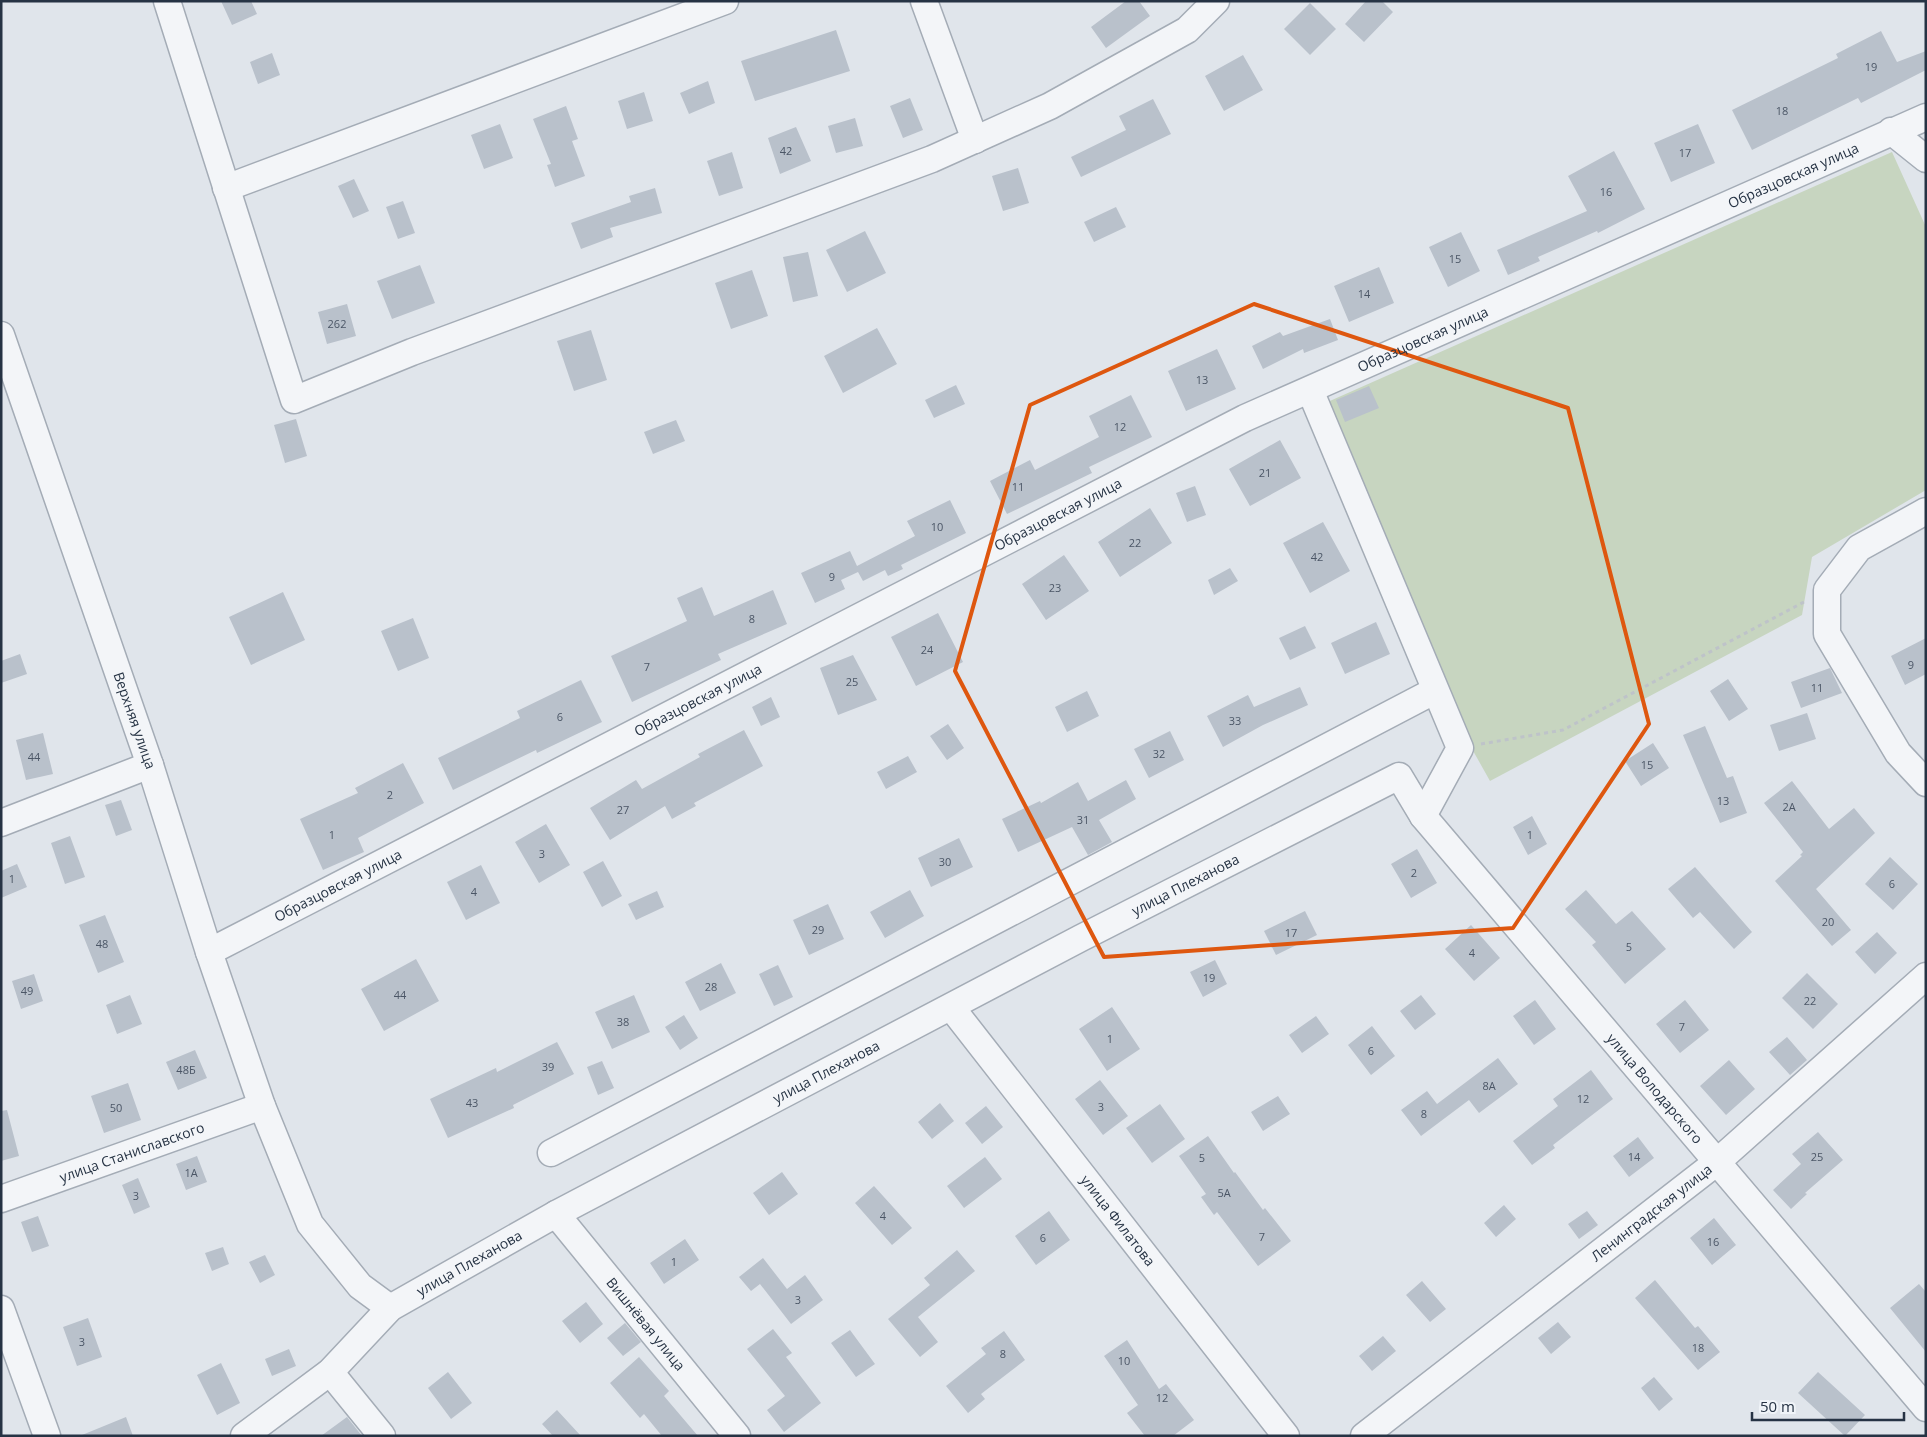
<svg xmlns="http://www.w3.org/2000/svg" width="1927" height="1437" viewBox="0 0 1927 1437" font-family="'Open Sans',sans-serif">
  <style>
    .green { fill: #c7d5c0 }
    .building { fill: #b9c1cb }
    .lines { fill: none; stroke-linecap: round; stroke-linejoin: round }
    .minor-casing { stroke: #a4acb6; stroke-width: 29 }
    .path { stroke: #bec3c9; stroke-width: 3; stroke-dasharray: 4 4; stroke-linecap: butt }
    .minor { stroke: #f3f5f8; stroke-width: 26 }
    .marked { fill: none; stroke: #de570f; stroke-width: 4; stroke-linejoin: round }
    .labels { text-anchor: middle; stroke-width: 5; stroke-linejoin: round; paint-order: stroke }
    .number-label { font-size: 11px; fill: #4b5666 }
    .street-label { font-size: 14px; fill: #263344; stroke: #f0f4f8 }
  </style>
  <rect width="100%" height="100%" fill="#e0e5eb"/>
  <path class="green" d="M1892,152l34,75v263l-114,67 -10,58 -312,166 -55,-98 -121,-275z"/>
  <path class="building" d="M221,1h30l6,13 -25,11z
    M1126,1h13l11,15 -44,32 -15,-21z
    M1366,1h16l11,11 -29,30 -19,-18z
    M1310,3l26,26 -26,26 -26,-26z
    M836,30l14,41 -95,30 -14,-40z
    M1881,31l16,31 29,-11v19l-65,33 -3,-5 -106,52 -20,-40 106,-52 -2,-4z
    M272,53l8,22 -22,9 -8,-22z
    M1243,55l20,35 -39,21 -19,-35z
    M708,81l7,22 -26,11 -9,-21z
    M644,92l9,29 -26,8 -9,-28z
    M910,98l13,32 -20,8 -13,-32z
    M1153,99l18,35 -90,43 -10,-20 55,-27 -7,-14z
    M566,106l12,33 -6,2 13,35 -30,11 -8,-22 4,-1 -18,-45z
    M855,118l8,28 -27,7 -8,-27z
    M500,124l13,34 -29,11 -13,-34z
    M1698,124l17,39 -44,19 -17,-39z
    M796,127l15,34 -31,13 -12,-36z
    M1614,151l31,58 -47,24 -1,-2 -59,26 2,4 -32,14 -11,-25 90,-39 -19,-35z
    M732,152l11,36 -24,8 -12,-35z
    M1018,168l11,35 -26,8 -11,-35z
    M354,179l15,32 -16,7 -15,-32z
    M655,188l7,25 -52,15 3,9 -32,12 -10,-26 60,-21 -2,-6z
    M403,201l12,32 -17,6 -12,-32z
    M1116,207l10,20 -32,15 -10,-20z
    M865,231l21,42 -39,19 -21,-42z
    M1461,232l19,39 -32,16 -19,-40z
    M808,252l10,44 -25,6 -10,-45z
    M420,265l15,38 -43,16 -15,-38z
    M1379,267l15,36 -45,19 -15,-36z
    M752,270l16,46 -37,13 -16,-46z
    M347,304l9,32 -29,8 -9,-32z
    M1330,319l8,21 -34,13 -1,-4 -40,20 -11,-23 28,-14 3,4z
    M877,328l20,36 -54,29 -19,-37z
    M591,330l16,50 -33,11 -17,-50z
    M1217,349l19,40 -50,22 -18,-40z
    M956,385l9,19 -31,14 -9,-18z
    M1369,386l10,22 -34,14 -9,-22z
    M1131,395l21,42 -63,30 3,6 -85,41 -17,-33 40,-21 5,10 64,-33 -10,-21z
    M296,419l11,37 -22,7 -11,-38z
    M676,420l9,21 -32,13 -9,-22z
    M1280,440l21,38 -51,28 -21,-37z
    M1195,486l11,29 -19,7 -11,-29z
    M950,500l16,33 -65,32 2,4 -15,7 -3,-6 -22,11 -5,-9 -17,8 4,9 -30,14 -14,-30 49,-22 7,15 58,-30 -8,-15z
    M1150,508l22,35 -52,34 -22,-35z
    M1323,522l27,49 -40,22 -27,-50z
    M1064,555l25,36 -43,29 -24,-36z
    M1230,568l8,13 -24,14 -6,-15z
    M702,587l12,29 59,-26 14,34 -69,30 3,6 -89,42 -21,-46 76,-35 -10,-23z
    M283,592l22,48 -54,25 -22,-48z
    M938,613l25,49 -47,24 -25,-49z
    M413,618l16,40 -31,13 -17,-40z
    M1376,622l14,32 -45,20 -14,-31z
    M1305,626l11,22 -26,12 -11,-22z
    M1926,638v36l-21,11 -14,-29z
    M20,654l7,20 -26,9v-22z
    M853,655l24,45 -39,15 -18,-47z
    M1830,668l12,25 -41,15 -10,-26z
    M1728,679l20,30 -19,12 -19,-30z
    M581,680l21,42 -65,31 -1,-3 -83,40 -15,-32 82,-40 -3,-7z
    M1300,687l8,18 -45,20 -40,22 -16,-31 41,-21 6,12z
    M1087,691l12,25 -32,16 -12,-25z
    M771,697l9,20 -19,9 -9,-19z
    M1807,713l9,26 -37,12 -9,-26z
    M948,724l16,24 -17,12 -17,-24z
    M1705,726l22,52 6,-2 14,37 -27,10 -37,-88z
    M744,730l19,36 -69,37 2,3 -24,13 -7,-13 -55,34 -20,-32 46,-28 6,9 58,-32 -2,-3z
    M1170,731l14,29 -35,18 -15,-29z
    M43,733l10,41 -27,6 -10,-40z
    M1653,743l16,25 -28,18 -16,-25z
    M908,756l9,16 -31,17 -9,-17z
    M403,763l21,40 -66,35 6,14 -41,18 -23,-51 58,-26 -3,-5z
    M1126,780l10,19 -37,21 13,22 -24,13 -16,-28 -54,25 -16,-33 38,-18 1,2 37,-21 10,19z
    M1792,781l37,48 25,-21 21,25 -59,56 35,41 -19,16 -57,-65 27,-25 -2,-1 3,-3 -39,-49z
    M121,800l11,30 -16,6 -11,-31z
    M1532,816l15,28 -19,11 -15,-28z
    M546,824l24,41 -31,18 -24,-41z
    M70,836l15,41 -20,7 -14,-41z
    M959,838l14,29 -42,20 -13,-29z
    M1417,849l20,34 -26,15 -20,-34z
    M1890,857l28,27 -25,26 -28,-26z
    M603,861l19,35 -20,11 -19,-35z
    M17,864l10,23 -26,11v-27z
    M481,865l19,38 -34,17 -19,-38z
    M1695,867l57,65 -18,17 -34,-37 -7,6 -25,-29z
    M910,890l14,26 -39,22 -15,-26z
    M1586,890l30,34 16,-13 34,38 -41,35 -33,-39 4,-3 -31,-33z
    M657,891l7,16 -28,13 -8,-16z
    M828,904l16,35 -35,16 -16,-35z
    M1305,911l12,24 -41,20 -12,-24z
    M105,915l19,47 -26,11 -19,-48z
    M1471,925l29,33 -26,23 -29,-32z
    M1877,932l20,21 -22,21 -20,-22z
    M416,959l23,42 -55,30 -23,-42z
    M1215,960l12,24 -24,13 -13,-25z
    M721,963l15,30 -36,18 -15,-29z
    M778,965l15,32 -19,9 -15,-32z
    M1807,973l31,31 -25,25 -31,-31z
    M34,974l9,27 -22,8 -9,-28z
    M130,995l12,29 -25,10 -11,-29z
    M634,995l16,37 -38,17 -17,-37z
    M1421,995l15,19 -21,16 -15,-19z
    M1535,1000l21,29 -22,16 -21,-29z
    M1685,1000l24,30 -29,23 -24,-29z
    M1112,1007l28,42 -33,22 -28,-42z
    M684,1015l14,23 -18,12 -15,-23z
    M1316,1016l13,18 -27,19 -13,-18z
    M1372,1026l23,30 -24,19 -23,-30z
    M1787,1037l20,23 -17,15 -21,-23z
    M557,1042l17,32 -61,31 1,3 -66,30 -18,-39 66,-31 1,4z
    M195,1050l12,28 -29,12 -12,-28z
    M1498,1058l20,26 -39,29 -10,-13 -48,36 -20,-26 26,-19 10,13z
    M1729,1060l26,29 -29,26 -26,-29z
    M602,1061l12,27 -16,7 -11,-28z
    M1591,1070l22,29 -60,46 2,3 -23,17 -19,-24 45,-35 -5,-7z
    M1100,1080l28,36 -25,19 -28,-36z
    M128,1083l13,37 -37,13 -13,-37z
    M1278,1096l12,18 -27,17 -12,-19z
    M940,1103l14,18 -22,18 -14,-17z
    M1160,1104l25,35 -33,24 -26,-35z
    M986,1106l17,21 -21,17 -17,-21z
    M7,1110l12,46 -18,5v-50z
    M1818,1132l25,28 -38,33 2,1 -16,15 -18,-19 28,-26 -9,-10z
    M1208,1136l26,37 1,-1 28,38 2,-2 26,33 -33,25 -41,-54 -3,3 -13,-18 5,-3 -27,-38z
    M1638,1137l16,21 -25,19 -16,-21z
    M197,1156l10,26 -21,8 -10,-26z
    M985,1157l17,22 -38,29 -17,-22z
    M782,1172l16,22 -29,21 -16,-22z
    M138,1178l12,29 -16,7 -12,-29z
    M874,1186l38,42 -20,17 -37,-42z
    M1504,1205l12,14 -20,18 -12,-14z
    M1049,1211l21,29 -34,25 -21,-29z
    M1587,1211l11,14 -19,14 -11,-15z
    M38,1216l11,30 -17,6 -11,-30z
    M1714,1218l22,27 -24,20 -22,-27z
    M685,1239l14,21 -35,24 -14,-21z
    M223,1247l6,17 -17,7 -7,-18z
    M957,1250l18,21 -57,46 20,25 -18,15 -32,-38 42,-34 -6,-7z
    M265,1255l10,20 -15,8 -11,-21z
    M763,1258l24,31 18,-14 18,25 -32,24 -31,-40 -9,7 -12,-14z
    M1655,1280l40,48 3,-2 22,26 -22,18 -63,-72z
    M1422,1281l24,28 -16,13 -24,-27z
    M1919,1284l7,8v60l-36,-44z
    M586,1302l17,22 -23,19 -18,-22z
    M88,1318l14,39 -25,9 -14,-39z
    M1558,1322l13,15 -20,17 -13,-16z
    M625,1323l16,19 -18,14 -16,-18z
    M773,1329l19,24 -6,4 35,46 -37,29 -17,-22 18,-14 -38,-47z
    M850,1330l25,34 -19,13 -25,-34z
    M1004,1331l21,29 -44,34 4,5 -17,14 -22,-27 40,-32 -5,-6z
    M1383,1336l13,15 -24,20 -13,-15z
    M1127,1340l32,49 7,-5 28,36 -21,16h-28l-18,-23 11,-8 -34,-49z
    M289,1349l7,17 -24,10 -7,-17z
    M639,1357l30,34 -5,5 34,40h-36l-18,-22 -4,4 -30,-35z
    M221,1363l19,40 -23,12 -20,-40z
    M448,1372l24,31 -21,16 -23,-31z
    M1818,1372l47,43 -20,21 -47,-43z
    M1654,1377l19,22 -14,12 -18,-23z
    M557,1410l24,26h-28l-11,-12z
    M126,1417l7,19h-51v-1z
    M347,1417l15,19h-41z"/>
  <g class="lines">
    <defs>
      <g id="minor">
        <path d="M167,1l127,399 118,-48 520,-193 118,-53 137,-76 29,-29"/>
        <path d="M924,1l51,139"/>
        <path d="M1891,131l35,28"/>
        <path d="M226,188l499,-187"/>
        <path id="s1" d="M1,335l149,430 59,187 53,154 48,118 50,62 30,22"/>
        <path d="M1310,390l150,358 -37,68"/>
        <path d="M1926,511l-67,37 -32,42v44l71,119 28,30"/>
        <path d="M1,823l149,-58"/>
        <path id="s2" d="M209,952l1036,-534 681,-301"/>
        <path id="s3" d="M951,1007l335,429"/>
        <path d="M551,1153l883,-462"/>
        <path id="s4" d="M1,1199l261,-93"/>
        <path id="s5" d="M556,1214l181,222"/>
        <path d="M1,1309l46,127"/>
        <path d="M330,1372l52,64"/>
        <path id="s6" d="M244,1436l86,-64 60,-64 166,-94 525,-276 318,-162 24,40 503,592"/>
        <path id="s7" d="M1364,1436l353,-274 209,-186"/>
      </g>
    </defs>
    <use href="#minor" class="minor-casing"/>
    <path class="path" d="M1481,744l82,-14 241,-128"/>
    <use href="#minor" class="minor"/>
  </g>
  <path class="marked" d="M1254,304l314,104 81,316 -136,204 -409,29 -149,-286 75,-266z"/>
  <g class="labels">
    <g class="number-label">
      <text x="1871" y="71">19</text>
      <text x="1782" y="115">18</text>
      <text x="786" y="155">42</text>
      <text x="1685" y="157">17</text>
      <text x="1606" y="196">16</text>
      <text x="1455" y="263">15</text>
      <text x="1364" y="298">14</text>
      <text x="337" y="328">262</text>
      <text x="1202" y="384">13</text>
      <text x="1120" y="431">12</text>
      <text x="1265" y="477">21</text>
      <text x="1018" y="491">11</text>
      <text x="937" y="531">10</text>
      <text x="1135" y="547">22</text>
      <text x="1317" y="561">42</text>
      <text x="832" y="581">9</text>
      <text x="1055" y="592">23</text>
      <text x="752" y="623">8</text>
      <text x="927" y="654">24</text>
      <text x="1911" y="669">9</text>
      <text x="647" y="671">7</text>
      <text x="852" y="686">25</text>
      <text x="1817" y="692">11</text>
      <text x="560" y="721">6</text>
      <text x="1235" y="725">33</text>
      <text x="1159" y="758">32</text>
      <text x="34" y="761">44</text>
      <text x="1647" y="769">15</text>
      <text x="390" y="799">2</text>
      <text x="1723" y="805">13</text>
      <text x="1789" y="811">2А</text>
      <text x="623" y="814">27</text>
      <text x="1083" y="824">31</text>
      <text x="332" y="839">1</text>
      <text x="1530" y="839">1</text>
      <text x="542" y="858">3</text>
      <text x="945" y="866">30</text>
      <text x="1414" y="877">2</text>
      <text x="12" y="883">1</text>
      <text x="1892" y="888">6</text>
      <text x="474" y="896">4</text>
      <text x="1828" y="926">20</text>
      <text x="818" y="934">29</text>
      <text x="1291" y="937">17</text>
      <text x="102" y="948">48</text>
      <text x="1629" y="951">5</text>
      <text x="1472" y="957">4</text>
      <text x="1209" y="982">19</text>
      <text x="711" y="991">28</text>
      <text x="27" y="995">49</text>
      <text x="400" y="999">44</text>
      <text x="1810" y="1005">22</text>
      <text x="623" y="1026">38</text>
      <text x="1682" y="1031">7</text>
      <text x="1110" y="1043">1</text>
      <text x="1371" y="1055">6</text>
      <text x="548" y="1071">39</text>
      <text x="186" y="1074">48Б</text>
      <text x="1489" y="1090">8А</text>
      <text x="1583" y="1103">12</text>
      <text x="472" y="1107">43</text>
      <text x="1101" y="1111">3</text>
      <text x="116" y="1112">50</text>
      <text x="1424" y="1118">8</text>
      <text x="1634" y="1161">14</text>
      <text x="1817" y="1161">25</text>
      <text x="1202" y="1162">5</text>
      <text x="191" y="1177">1А</text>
      <text x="1224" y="1197">5А</text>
      <text x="136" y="1200">3</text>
      <text x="883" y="1220">4</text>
      <text x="1262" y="1241">7</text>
      <text x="1043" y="1242">6</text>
      <text x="1713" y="1246">16</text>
      <text x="674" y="1266">1</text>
      <text x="798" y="1304">3</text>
      <text x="82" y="1346">3</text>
      <text x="1698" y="1352">18</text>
      <text x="1003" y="1358">8</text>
      <text x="1124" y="1365">10</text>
      <text x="1162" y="1402">12</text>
    </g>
    <g class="street-label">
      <text dy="5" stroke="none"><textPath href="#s2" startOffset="1765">Образцовская улица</textPath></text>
      <text dy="5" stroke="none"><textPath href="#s2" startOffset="1360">Образцовская улица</textPath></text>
      <text dy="5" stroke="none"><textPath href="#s2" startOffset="955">Образцовская улица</textPath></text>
      <text dy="5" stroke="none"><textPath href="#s2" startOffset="550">Образцовская улица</textPath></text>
      <text dy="5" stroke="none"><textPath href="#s1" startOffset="408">Верхняя улица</textPath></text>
      <text dy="5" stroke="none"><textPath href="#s6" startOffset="1096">улица Плеханова</textPath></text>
      <text dy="5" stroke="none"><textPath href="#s2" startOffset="145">Образцовская улица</textPath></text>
      <text dy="5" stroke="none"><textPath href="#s6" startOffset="691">улица Плеханова</textPath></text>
      <text dy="5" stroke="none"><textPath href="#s6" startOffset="1740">улица Володарского</textPath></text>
      <text dy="5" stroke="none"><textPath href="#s4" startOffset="139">улица Станиславского</textPath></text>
      <text dy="5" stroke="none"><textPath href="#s7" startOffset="364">Ленинградская улица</textPath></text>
      <text dy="5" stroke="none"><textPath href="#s3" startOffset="271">улица Филатова</textPath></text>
      <text dy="5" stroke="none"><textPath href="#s6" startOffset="286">улица Плеханова</textPath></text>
      <text dy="5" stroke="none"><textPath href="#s5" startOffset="142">Вишнёвая улица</textPath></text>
    </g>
  </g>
  <rect width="1927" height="1437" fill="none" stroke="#263344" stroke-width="5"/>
  <path d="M1752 1412v8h152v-8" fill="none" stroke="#263344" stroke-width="2.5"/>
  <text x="1760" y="1412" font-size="15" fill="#263344" stroke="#f0f4f8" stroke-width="4" paint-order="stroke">50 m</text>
</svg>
